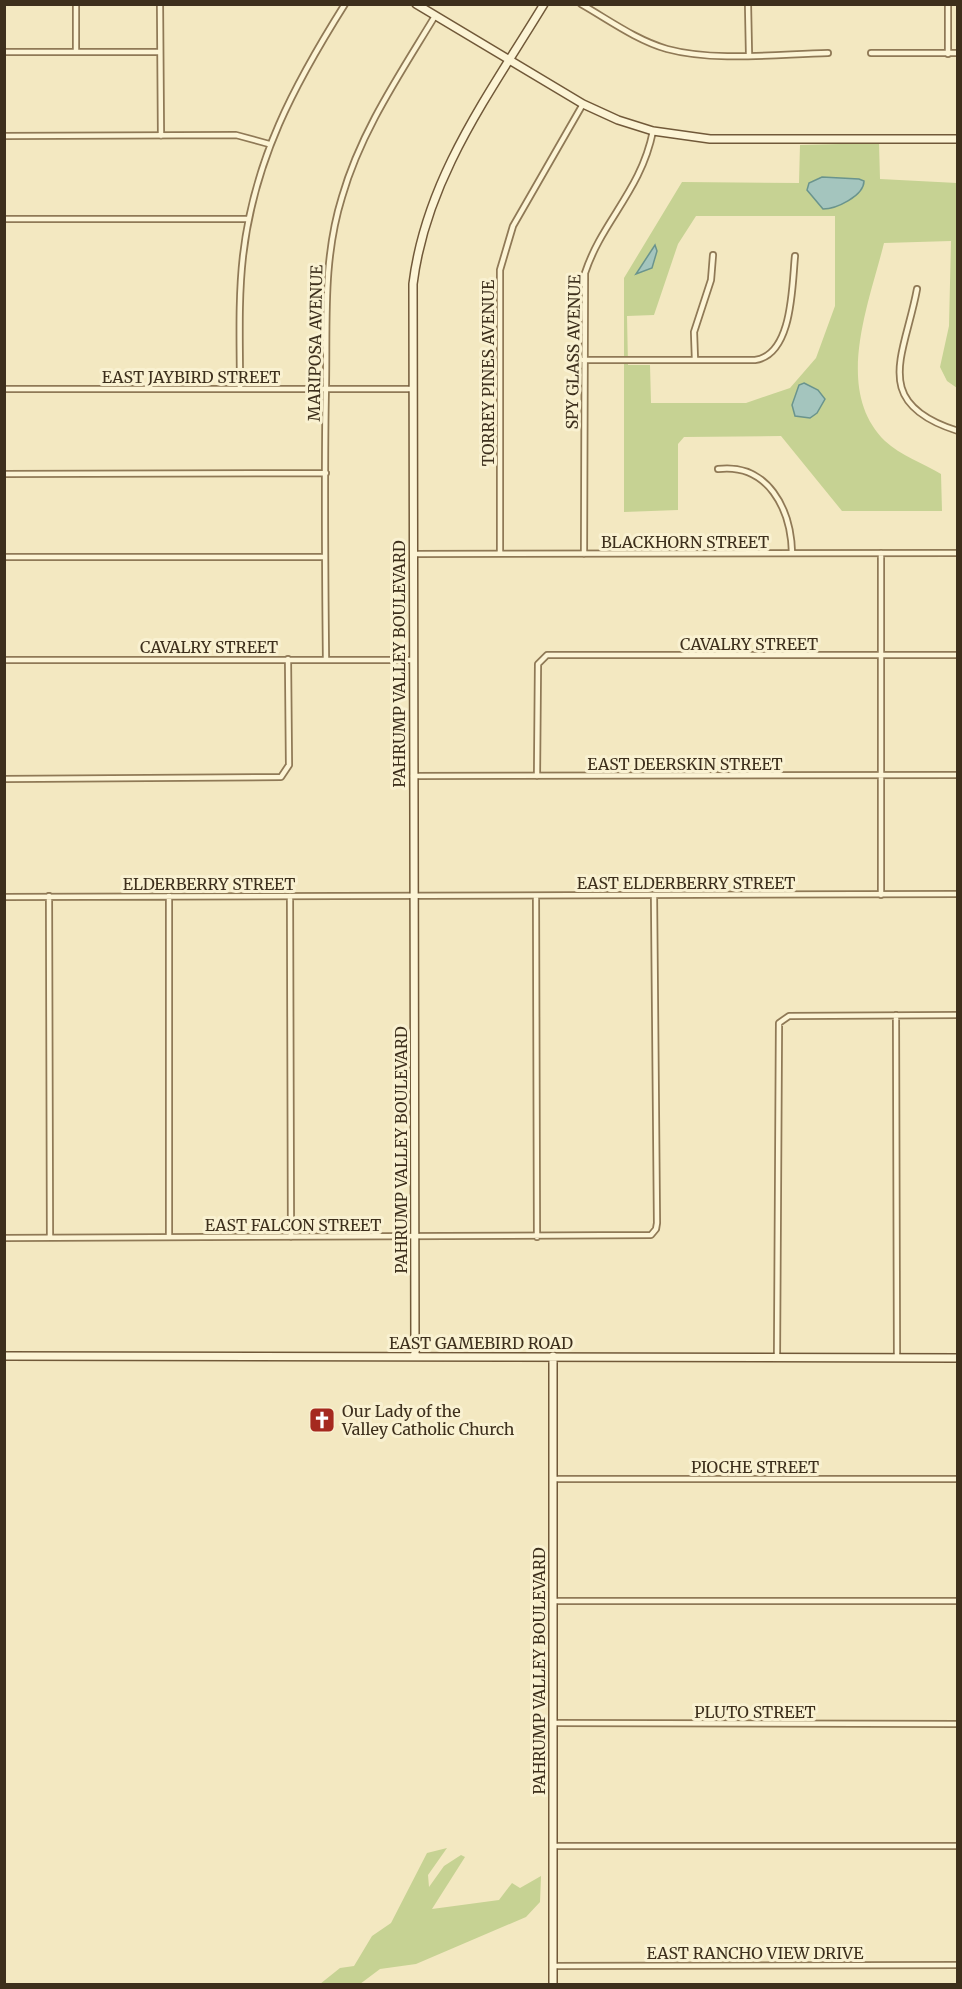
<svg xmlns="http://www.w3.org/2000/svg" width="962" height="1989" viewBox="0 0 962 1989" font-family="Merriweather,serif">
  <style>
    .green { fill: #c6d293; fill-rule: evenodd }
    .water { fill: #a4c5be; stroke: #6a948d; stroke-width: 1.5 }
    .lines { fill: none; stroke-linecap: round; stroke-linejoin: round }
    .street-casing { stroke: #8f7956; stroke-width: 8 }
    .secondary-casing { stroke: #715939; stroke-width: 10 }
    .street { stroke: #fcf4d5; stroke-width: 4.5 }
    .secondary { stroke: #fcf4d5; stroke-width: 7 }
    .labels { text-anchor: middle; stroke-width: 6; stroke-linejoin: round; paint-order: stroke }
    .street-label { font-size: 16px; fill: #3d2f1c; stroke: #f9f1d1 }
    .poi-label { font-size: 16px; fill: #3d2f1c; stroke: #f9f1d1; text-anchor: start }
  </style>
  <rect width="100%" height="100%" fill="#f3e8c1"/>
  <path class="green" d="M879,143l1,36 77,4v205l-10,-7 -7,-14 9,-41 2,-85 -67,2c-15,61 -51,147 1,198 15,14 39,23 56,33l1,37h-100l-61,-75 -97,1 -6,7v66l-54,2v-234l58,-96 117,1 1,-38zM696,216h139v90l-19,52 -26,30 -44,15h-95l-1,-38h-22l-1,-49 27,-1 24,-71z
    M447,1848l-19,27 1,12 15,-21 17,-11 4,2 -33,52 67,-9 13,-17 8,5 21,-12 -1,26 -14,15 -110,47 -36,5 -20,15h-40l20,-16 14,-2 18,-30 19,-13 36,-70z"/>
  <path class="water" d="M822,177l37,2 5,2c0,15 -28,28 -41,28l-16,-19 2,-7z
    M655,245l2,6 -5,17 -16,6z
    M804,383l14,7 7,9 -8,14 -7,5 -15,-2 -3,-11 7,-20z"/>
  <g class="lines">
    <defs>
      <path id="street" d="M160,4l1,132
        M581,4c28,16 55,36 86,45 48,13 112,5 161,4
        M748,4l1,50
        M948,4v50
        M4,52h155
        M76,52v-48
        M871,53h87
        M4,136l232,-1 33,9
        M4,219h245
        M917,289c-12,66 -48,114 41,142
        M583,360h172c38,-5 37,-75 40,-104
        M695,360l-1,-28 17,-52 2,-25
        M4,389h409
        M240,389c0,-44 -2,-89 3,-133 11,-96 51,-171 102,-252
        M718,469c50,-6 73,40 74,84
        M4,474l322,-1
        M881,553v342
        M413,554l545,-1
        M500,554v-284l13,-44 70,-122
        M584,554l1,-281c17,-52 56,-82 68,-142
        M4,557h321
        M326,659c-1,-92 -2,-185 0,-277 1,-63 -3,-124 16,-185 19,-66 58,-123 93,-181
        M4,660h409
        M413,776l545,-1
        M537,776l1,-112 9,-9h411
        M4,779l277,-2 8,-12 -1,-106
        M49,896l1,342
        M169,896v341
        M290,896l1,341
        M536,896l1,341
        M4,897l954,-3
        M896,1015l1,343
        M4,1238l647,-3 5,-6 1,-6 -3,-328
        M777,1357l2,-334 10,-7 169,-1
        M553,1479h405
        M553,1601h405
        M553,1723l405,1
        M553,1846h405
        M553,1966l405,-1"/>
      <path id="secondary" d="M416,4l167,100 35,16 35,11 57,8h248
        M4,1356l954,2
        M415,1357l-2,-1073c13,-106 77,-191 131,-280
        M553,1984v-628"/>
    </defs>
    <use href="#street" class="street-casing"/>
    <use href="#secondary" class="secondary-casing"/>
    <use href="#street" class="street"/>
    <use href="#secondary" class="secondary"/>
  </g>
  <defs>
    <symbol id="church-square" viewBox="-11 -11 22 22"><rect x="-9" y="-9" width="18" height="18" rx="4" fill="#a5291f" stroke="#f9f1d1"/><path d="M-1.2-6h2.4v3.5h3.3v2.4h-3.3V6h-2.4V-.1h-3.3v-2.4h3.3Z" fill="#fff"/></symbol>
  </defs>
  <g fill-rule="evenodd">
    <use href="#church-square" x="307" y="1405" width="30" height="30"/>
  </g>
  <g class="labels">
    <g class="street-label">
      <text transform="translate(315 343) rotate(-89)" y="6">MARIPOSA AVENUE</text>
      <text transform="translate(573 352) rotate(-89)" y="6">SPY GLASS AVENUE</text>
      <text transform="translate(488 373) rotate(-90)" y="6">TORREY PINES AVENUE</text>
      <text x="191" y="383">EAST JAYBIRD STREET</text>
      <text x="685" y="548">BLACKHORN STREET</text>
      <text x="749" y="650">CAVALRY STREET</text>
      <text x="209" y="653">CAVALRY STREET</text>
      <text transform="translate(399 664) rotate(-90)" y="6">PAHRUMP VALLEY BOULEVARD</text>
      <text x="685" y="770">EAST DEERSKIN STREET</text>
      <text x="686" y="889">EAST ELDERBERRY STREET</text>
      <text x="209" y="890">ELDERBERRY STREET</text>
      <text transform="translate(401 1150) rotate(-90)" y="6">PAHRUMP VALLEY BOULEVARD</text>
      <text x="293" y="1231">EAST FALCON STREET</text>
      <text x="481" y="1349">EAST GAMEBIRD ROAD</text>
      <text x="755" y="1473">PIOCHE STREET</text>
      <text transform="translate(539 1671) rotate(-90)" y="6">PAHRUMP VALLEY BOULEVARD</text>
      <text x="755" y="1718">PLUTO STREET</text>
      <text x="755" y="1959">EAST RANCHO VIEW DRIVE</text>
    </g>
    <g class="poi-label">
      <text x="342" y="1417">Our Lady of the<tspan x="342" dy="18">Valley Catholic Church</tspan></text>
    </g>
  </g>
  <rect width="962" height="1989" fill="none" stroke="#3d2f1c" stroke-width="12"/>
</svg>
